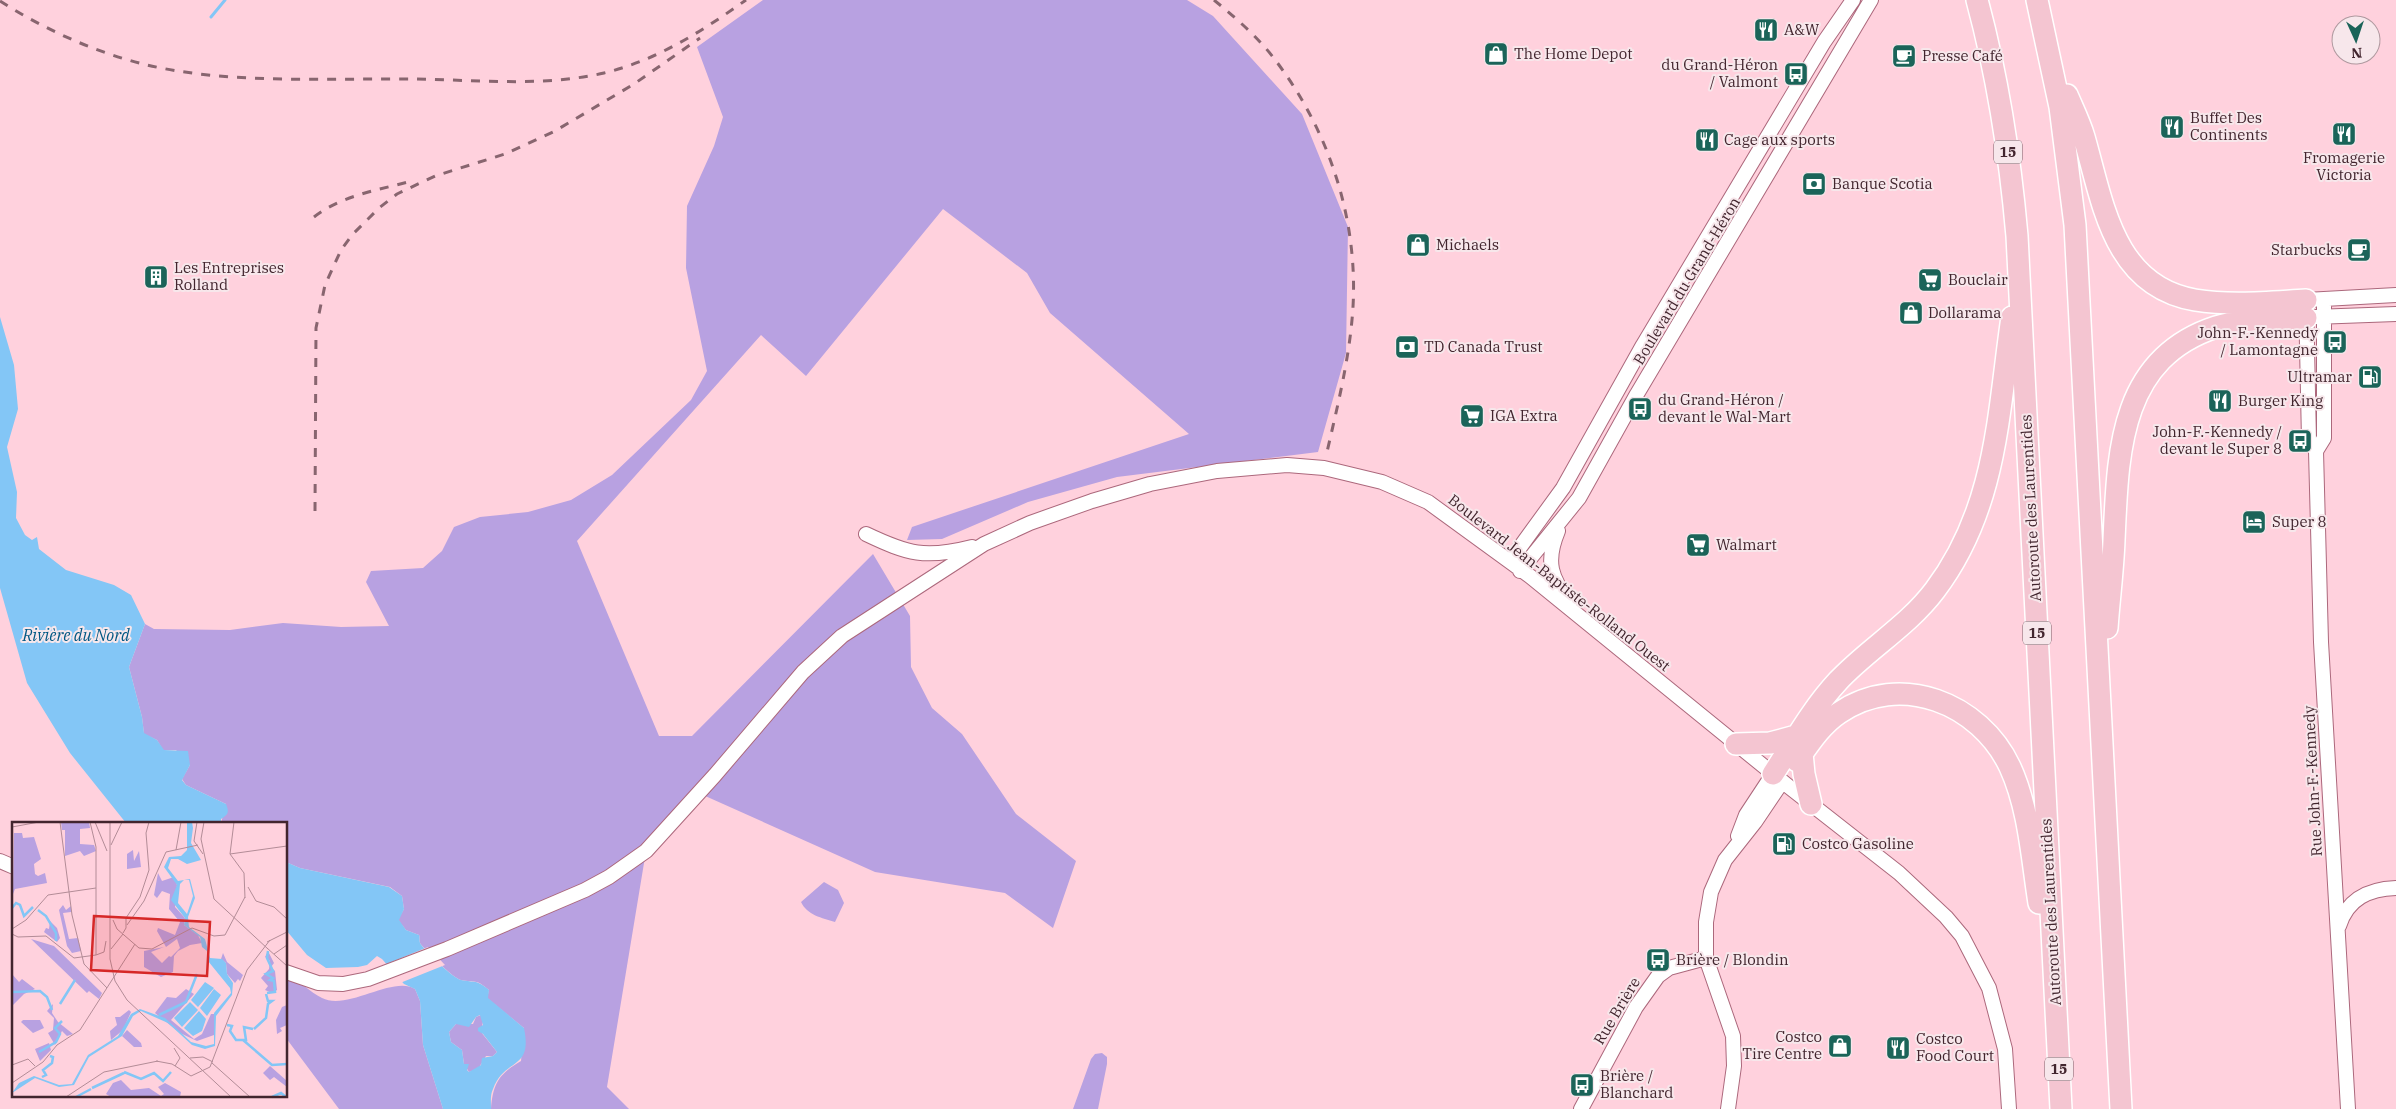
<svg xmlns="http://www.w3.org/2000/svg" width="2396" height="1109" viewBox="0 0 2396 1109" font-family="'IBM Plex Serif',serif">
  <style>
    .green { fill: #b8a1e1 }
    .water { fill: #83c6f6; fill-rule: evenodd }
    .pier { fill: #ffd1dd }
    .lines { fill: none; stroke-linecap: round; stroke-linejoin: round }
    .stream { stroke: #83c6f6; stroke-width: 3 }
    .tertiary-casing { stroke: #ac687c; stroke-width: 16 }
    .motorway-casing { stroke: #fff; stroke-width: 24 }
    .tertiary { stroke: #fff; stroke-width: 14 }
    .motorway { stroke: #f4c5d1; stroke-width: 21 }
    .rail { stroke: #88656f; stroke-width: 3; stroke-dasharray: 9 9; stroke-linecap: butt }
    .labels { text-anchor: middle; stroke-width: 4; stroke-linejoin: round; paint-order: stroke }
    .shield { fill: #f7e7eb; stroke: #785f67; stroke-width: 1 }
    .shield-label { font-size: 14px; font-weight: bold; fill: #42252e }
    .poi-label { font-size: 15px; fill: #42252e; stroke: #f7e7eb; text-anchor: start }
    .street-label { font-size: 15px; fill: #42252e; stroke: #f7e7eb }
    .water-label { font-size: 16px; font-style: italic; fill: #015783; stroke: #f7e7eb }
    .inset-river { fill: none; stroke: #83c6f6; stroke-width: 2.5 }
    .inset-road { fill: none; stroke: #b38c97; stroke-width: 1 }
    .view { fill: #d62828; fill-opacity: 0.15; stroke: #d62828; stroke-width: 2.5 }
    .inset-edge { fill: none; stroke: #42252e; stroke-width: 2.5 }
  </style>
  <rect width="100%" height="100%" fill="#ffd1dd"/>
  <path class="green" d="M763,0h424l26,16 89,98 46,113 -2,126 -28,99 -201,25 -89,25 -86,37 -35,1 5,-13 277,-93 -139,-121 -23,-40 -84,-64 -137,167 -45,-41 -184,206 82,195h33l181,-182 37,62 1,51 21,41 30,26 54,80 60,47 -23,67 -48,-35 -130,-21 -172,-77 -57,56 -39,236 22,22h-138c2,-26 8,-35 30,-48l3,-33 -37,-30 2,-8c-14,-12 -13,-7 -28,-10 -7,-1 -37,-31 -41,-37 -1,-3 0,-6 -1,-8l-13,-5 -8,-10 6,-11 -2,-13 -12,-9 -90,-19 -14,-6v-39h-65l5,-19 -40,-19 -4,-6 8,-14 -14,-15h-13l-6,-10 -13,-6 -2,-17 -13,-50 16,-43 9,5 76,1 53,-7 58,4 48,-1 -23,-44 5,-11 52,-3 19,-17 12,-24 26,-10 48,-5 43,-12 41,-25 79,-75 16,-29 -21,-103 1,-62 27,-60 9,-29 -26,-70z
    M824,882l14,8 6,13 -9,19c-13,-4 -28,-7 -34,-20z
    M288,973c11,8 22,19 34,25 26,13 71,-23 93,-9l5,12 3,44 20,64h-104l-53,-71z
    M481,1015l2,6 -2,11 16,20 -4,4h-7l-8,13 -9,3 -5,-8 -2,-14 -11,-8 -2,-10 7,-8h17l3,-7z
    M1102,1053l5,4v7l-9,45h-25l18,-50 4,-5z"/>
  <path class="water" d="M0,317l14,48 4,44 -11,38 10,45 -1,26 9,17 7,5 5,-3 2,12 27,21 48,15 17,10 14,29 -16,43 13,50 2,16 13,7 7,10 24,1 2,14 -8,15 4,5 40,19c3,8 3,10 -5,15v4h-95l-56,-70 -43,-70 -27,-95z
    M286,862l14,6 89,19 13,9 2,13 -5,11 7,10 13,5c1,2 0,5 1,8 3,6 34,36 41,37 14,3 15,-1 28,10l-1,8 36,30c9,43 -19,29 -31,61 -3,6 -2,14 -2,20h-48l-20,-64 -3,-44 -5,-12 -11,-5 -22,-25 -5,-3 -10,9 -9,2 -32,1 -19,-13 -21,-25zM480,1015l3,10 -5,3v3l5,3 14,18 -4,4 -11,2 -1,7 -12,7 -2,-2 2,-6h-5l-2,-14 -11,-8 -2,-10 7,-8 13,3 7,-10z"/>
  <path class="pier" d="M428,947l17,18 -45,18 -16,-18z"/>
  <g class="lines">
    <path class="stream" d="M211,17l14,-17"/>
    <defs>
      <path id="tertiary" d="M2314,317l82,-3
        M2316,451l8,-13v-139
        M1558,531c-13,31 -7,47 12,72
        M866,534c42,20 59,25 106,13
        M1510,561l53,-73 80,-143 181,-303 29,-42
        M1520,571l59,-73 58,-104 234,-394
        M1738,836l8,-21 27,-41
        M0,861l14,6
        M2339,926c9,-28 30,-37 57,-38
        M286,972l32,11 25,1 25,-5 79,-30 138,-59 24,-13 37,-26 69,-76 88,-103 39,-36 142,-92 46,-21 62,-22 58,-17 67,-13 70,-6 37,3 58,14 46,20 103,75 257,209 111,87 47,44 16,19 27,52 16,61 4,60
        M1581,1109l55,-102 22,-31 11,-8 37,-10
        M1728,1109l6,-43 -1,-30 -27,-78v-36l5,-30 14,-32 30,-38 27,-40
        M2348,1109l-27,-467 -5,-191 -7,-11 -3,-140 90,-5"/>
      <path id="motorway" d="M1977,0c21,78 33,156 40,236l44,873
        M2037,0l23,107 15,118 46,884
        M2067,95c6,14 13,28 17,42 19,66 29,149 111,163 37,6 74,2 111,0
        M2107,628c2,-29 6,-59 7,-88 4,-85 4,-181 102,-213 29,-9 60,-8 90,-9
        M1736,744l34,-1 26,-7
        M1802,753l2,21 7,30
        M1797,761c12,-17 24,-36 42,-48 61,-42 141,-10 171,54 19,41 22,92 29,136
        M1773,774c21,-32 39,-65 65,-93 30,-32 70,-55 97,-91 62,-82 63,-177 77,-273"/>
    </defs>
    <use href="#tertiary" class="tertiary-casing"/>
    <use href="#motorway" class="motorway-casing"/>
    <use href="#tertiary" class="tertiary"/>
    <use href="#motorway" class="motorway"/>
    <path class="rail" d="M1214,0c23,19 45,38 62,61 53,70 82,158 77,246 -3,49 -15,97 -26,145
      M0,1c44,28 92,50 143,63 85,21 186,14 274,15 62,1 126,8 187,-6 54,-13 98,-42 142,-73
      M314,217c28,-22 65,-27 98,-36
      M315,511l1,-183 9,-43 16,-35 11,-15 27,-27 18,-14 38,-18 70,-22 50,-23 79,-47 66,-46"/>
  </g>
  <defs>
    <symbol id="restaurant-square" viewBox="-11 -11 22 22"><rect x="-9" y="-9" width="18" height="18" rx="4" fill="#1b6459" stroke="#f7e7eb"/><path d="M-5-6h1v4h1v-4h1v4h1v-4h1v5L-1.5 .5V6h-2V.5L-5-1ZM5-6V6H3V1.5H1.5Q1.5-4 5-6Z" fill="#fff"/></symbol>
    <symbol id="shop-square" viewBox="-11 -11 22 22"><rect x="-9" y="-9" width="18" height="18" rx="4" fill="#1b6459" stroke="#f7e7eb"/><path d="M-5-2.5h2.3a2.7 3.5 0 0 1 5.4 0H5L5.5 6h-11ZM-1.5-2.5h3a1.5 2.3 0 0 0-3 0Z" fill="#fff"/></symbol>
    <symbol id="cafe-square" viewBox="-11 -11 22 22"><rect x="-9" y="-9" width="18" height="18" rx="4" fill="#1b6459" stroke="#f7e7eb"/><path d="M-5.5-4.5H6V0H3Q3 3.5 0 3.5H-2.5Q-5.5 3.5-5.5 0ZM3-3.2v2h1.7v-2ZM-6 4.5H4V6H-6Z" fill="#fff"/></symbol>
    <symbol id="bus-square" viewBox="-11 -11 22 22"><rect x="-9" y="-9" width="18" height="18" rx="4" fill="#1b6459" stroke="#f7e7eb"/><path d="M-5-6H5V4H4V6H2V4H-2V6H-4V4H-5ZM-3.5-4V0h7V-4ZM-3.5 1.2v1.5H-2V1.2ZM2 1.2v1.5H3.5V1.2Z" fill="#fff"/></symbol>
    <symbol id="bank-square" viewBox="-11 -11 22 22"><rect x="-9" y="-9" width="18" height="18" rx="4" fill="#1b6459" stroke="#f7e7eb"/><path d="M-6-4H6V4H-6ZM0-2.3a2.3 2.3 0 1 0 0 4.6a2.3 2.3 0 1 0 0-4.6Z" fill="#fff"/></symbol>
    <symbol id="building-square" viewBox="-11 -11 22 22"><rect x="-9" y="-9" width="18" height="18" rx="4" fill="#1b6459" stroke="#f7e7eb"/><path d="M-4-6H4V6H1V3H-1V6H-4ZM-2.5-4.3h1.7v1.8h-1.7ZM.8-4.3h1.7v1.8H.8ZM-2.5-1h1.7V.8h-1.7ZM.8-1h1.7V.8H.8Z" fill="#fff"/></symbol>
    <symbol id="supermarket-square" viewBox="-11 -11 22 22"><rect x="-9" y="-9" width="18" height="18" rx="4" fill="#1b6459" stroke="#f7e7eb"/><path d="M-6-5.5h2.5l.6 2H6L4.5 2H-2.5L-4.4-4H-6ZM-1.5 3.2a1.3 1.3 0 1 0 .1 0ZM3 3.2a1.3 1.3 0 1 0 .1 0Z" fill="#fff"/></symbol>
    <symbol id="fuel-square" viewBox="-11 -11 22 22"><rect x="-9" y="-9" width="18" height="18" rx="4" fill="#1b6459" stroke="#f7e7eb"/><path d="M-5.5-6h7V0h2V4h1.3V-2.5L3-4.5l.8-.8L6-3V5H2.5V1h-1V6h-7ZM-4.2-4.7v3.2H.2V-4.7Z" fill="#fff"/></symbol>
    <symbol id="hotel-square" viewBox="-11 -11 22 22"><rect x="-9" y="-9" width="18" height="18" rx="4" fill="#1b6459" stroke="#f7e7eb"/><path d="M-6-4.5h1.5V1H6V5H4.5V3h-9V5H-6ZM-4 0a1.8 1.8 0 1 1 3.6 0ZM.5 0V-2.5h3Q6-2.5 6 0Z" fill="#fff"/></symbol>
  </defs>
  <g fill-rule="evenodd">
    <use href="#restaurant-square" x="1752" y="16" width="28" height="28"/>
    <use href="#shop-square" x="1482" y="40" width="28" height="28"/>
    <use href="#cafe-square" x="1890" y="42" width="28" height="28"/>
    <use href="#bus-square" x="1782" y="60" width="28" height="28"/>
    <use href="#restaurant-square" x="2158" y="113" width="28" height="28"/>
    <use href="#restaurant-square" x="2330" y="120" width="28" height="28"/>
    <use href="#restaurant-square" x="1693" y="126" width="28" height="28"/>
    <use href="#bank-square" x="1800" y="170" width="28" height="28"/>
    <use href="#shop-square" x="1404" y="231" width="28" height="28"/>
    <use href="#cafe-square" x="2345" y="236" width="28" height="28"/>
    <use href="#building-square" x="142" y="263" width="28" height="28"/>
    <use href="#supermarket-square" x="1916" y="266" width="28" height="28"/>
    <use href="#shop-square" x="1897" y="299" width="28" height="28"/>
    <use href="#bus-square" x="2321" y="328" width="28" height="28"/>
    <use href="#bank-square" x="1393" y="333" width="28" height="28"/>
    <use href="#fuel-square" x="2356" y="363" width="28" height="28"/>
    <use href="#restaurant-square" x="2206" y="387" width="28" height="28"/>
    <use href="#bus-square" x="1626" y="395" width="28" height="28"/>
    <use href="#supermarket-square" x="1458" y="402" width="28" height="28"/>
    <use href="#bus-square" x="2286" y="427" width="28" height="28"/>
    <use href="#hotel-square" x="2240" y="508" width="28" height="28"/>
    <use href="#supermarket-square" x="1684" y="531" width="28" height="28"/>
    <use href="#fuel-square" x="1770" y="830" width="28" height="28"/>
    <use href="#bus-square" x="1644" y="946" width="28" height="28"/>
    <use href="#shop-square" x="1826" y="1032" width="28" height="28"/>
    <use href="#restaurant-square" x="1884" y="1034" width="28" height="28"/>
    <use href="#bus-square" x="1568" y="1071" width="28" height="28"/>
  </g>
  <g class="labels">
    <g class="shield">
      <rect x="1994" y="140.5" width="28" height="23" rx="4"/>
      <rect x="2023" y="621.5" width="28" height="23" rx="4"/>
      <rect x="2045" y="1057.5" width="28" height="23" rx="4"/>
    </g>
    <g class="shield-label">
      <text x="2008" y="157">15</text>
      <text x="2037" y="638">15</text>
      <text x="2059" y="1074">15</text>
    </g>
    <g class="poi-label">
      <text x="1784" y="35">A&amp;W</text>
      <text x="1514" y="59">The Home Depot</text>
      <text x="1922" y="61">Presse Café</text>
      <text x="1778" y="70" text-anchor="end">du Grand-Héron<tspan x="1778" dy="17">/ Valmont</tspan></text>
      <text x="2190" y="123">Buffet Des<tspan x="2190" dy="17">Continents</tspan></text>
      <text x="1724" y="145">Cage aux sports</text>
      <text x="2344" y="163" text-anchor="middle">Fromagerie<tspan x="2344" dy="17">Victoria</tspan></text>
      <text x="1832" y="189">Banque Scotia</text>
      <text x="1436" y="250">Michaels</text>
      <text x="2342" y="255" text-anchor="end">Starbucks</text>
      <text x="174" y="273">Les Entreprises<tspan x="174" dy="17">Rolland</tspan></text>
      <text x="1948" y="285">Bouclair</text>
      <text x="1928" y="318">Dollarama</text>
      <text x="2318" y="338" text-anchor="end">John-F.-Kennedy<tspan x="2318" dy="17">/ Lamontagne</tspan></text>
      <text x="1424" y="352">TD Canada Trust</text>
      <text x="2352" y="382" text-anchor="end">Ultramar</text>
      <text x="1658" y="405">du Grand-Héron /<tspan x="1658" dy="17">devant le Wal-Mart</tspan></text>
      <text x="2238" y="406">Burger King</text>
      <text x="1490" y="421">IGA Extra</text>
      <text x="2282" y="437" text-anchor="end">John-F.-Kennedy /<tspan x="2282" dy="17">devant le Super 8</tspan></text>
      <text x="2272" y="527">Super 8</text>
      <text x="1716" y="550">Walmart</text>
      <text x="1802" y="849">Costco Gasoline</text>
      <text x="1676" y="965">Brière / Blondin</text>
      <text x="1822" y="1042" text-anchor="end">Costco<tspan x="1822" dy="17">Tire Centre</tspan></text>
      <text x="1916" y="1044">Costco<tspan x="1916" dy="17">Food Court</tspan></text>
      <text x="1600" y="1081">Brière /<tspan x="1600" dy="17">Blanchard</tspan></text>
    </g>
    <g class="street-label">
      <text transform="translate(1687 281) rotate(-59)" y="5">Boulevard du Grand-Héron</text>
      <text transform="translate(2031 508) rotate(-93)" y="5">Autoroute des Laurentides</text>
      <text transform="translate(1559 583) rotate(38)" y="5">Boulevard Jean-Baptiste-Rolland Ouest</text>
      <text transform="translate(2313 781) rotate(-93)" y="5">Rue John-F.-Kennedy</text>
      <text transform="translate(2051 912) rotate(-93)" y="5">Autoroute des Laurentides</text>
      <text transform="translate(1617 1011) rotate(-59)" y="5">Rue Brière</text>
    </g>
    <g class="water-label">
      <text x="76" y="641">Rivière du Nord</text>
    </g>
  </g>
  <g transform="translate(12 822)">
    <rect width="275" height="275" fill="#ffd1dd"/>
    <path d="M49,0h28l1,6 -10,1v15l14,1 2,6 -12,5 -4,-5 -15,5v-26h-3zM2,11h8l1,5 11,-1 7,22 -7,5 1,10 3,2 7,-3 2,10 -32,6 -2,5zM121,28l1,11 5,-10 2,16 -14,2v-15zM146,51l4,8 12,-4 3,8 -2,22 10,11 -1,7 14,10 4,8 -12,2 -12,6 -4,5 -1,16 -12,5 -17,-10v-16l20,-4 -13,5 11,11 7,-7 2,1 9,-9 -3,-9 -11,8 -9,-16 1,-3 17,7 5,-13 -11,-13 1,-15 -8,-3 -5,7 -3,-3zM51,83l3,5 5,-4v6l-8,1 6,26 9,-1 3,13 -9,2 -5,-7 -8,-36zM38,99l7,7 3,10 -3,4 -13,-10 2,-4 3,1zM19,117l23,7 48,47 -3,6 -10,-8 -2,2zM256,129l6,12 -3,4 4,4 2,19 -5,3 -7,-3 3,-4 -7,-8 8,-9 1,-8 -5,-4zM211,131l4,9 16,13 -3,6 -2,-2 -3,4 -8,-9 -1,-11 -5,-4zM0,152l7,8 3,-3 13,10 -11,5 -12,12zM174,167l8,5 -23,26 23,19 8,-5 9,-20h3v21l-17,6 -17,-8 -25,-20 12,-16 9,1zM41,182l-1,9 6,9 15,12 -6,2 -5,-5 -7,14 -7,-12 5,-3 1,-12 -7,-7zM275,183v20l-7,3 2,3 -5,3 -1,-14 6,-13zM117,188l2,2 -8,18 -12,10 -1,-9 7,-6 -2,-8h5zM11,198h17l4,8 -11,5 -12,-11zM115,208l14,13 1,4h-8l-12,-11zM37,221l2,7 -11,11 -5,-12zM258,244l17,15v6l-13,-10 -4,3 -7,-7zM109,258l10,10 18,-2 12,8 3,-2 -6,-7 7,-4 16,9 -1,5h-69l-5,-3 7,-11z" fill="#b8a1e1"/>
    <path d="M175,0h5l1,6 -2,15 10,17 -14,4 -9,-5h-7l-3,9 10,13 12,-2 5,19 -7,19 1,10 16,12 5,19 12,1 4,4 1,11 6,9 -1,12 -16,21 -1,30 -10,3 -13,-4 -24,-22 -27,-12 -8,5 -11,20 -33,21 -15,28 -15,2 -24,-9 -23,15 7,-10 15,-7 25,9 13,-1 16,-29 30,-19 13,-22 9,-5 25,9 26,24 15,4 8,-2v-31l17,-20 -1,-5 -22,-27 -1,-10 -5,-4 -2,-10 -16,-12 1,-7 -14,-18 6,-15 -13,-18 5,-10 12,-1 6,-6zM172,58h5l4,16 -6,18 -9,-11 2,-19zM193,160l9,6 -16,19 -7,-7zM202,167l7,6 -14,21 -7,-8zM178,180l8,8 -16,17 -8,-9zM187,189l7,8 -4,12 -9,5 -9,-8z" fill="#83c6f6" fill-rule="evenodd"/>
    <path class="inset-river" d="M0,86l4,-5 4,2 4,11 9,-9M26,88l8,6 10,17v8M0,170l28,-1 7,6 5,13M255,171l8,-1 -1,-11 -4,-1 3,-2 -7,-4 7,-3 -6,-13 1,-7M48,182l15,-24M147,193l27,-13 11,-28M215,203l5,1 -2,5 6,9h10l-2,-13 9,2M242,207l12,-11 2,-14 4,-3h-4l-2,-7M231,218l29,25 15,-1M27,230l17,-10 4,-8 -5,-6 7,-7M112,250l17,7 13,-6 9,8 8,-9M30,255l4,-2 -3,-5 9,-7 1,-6 -3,-1M80,266l32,-15M64,275l15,-8M260,275l9,-4 5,4"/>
    <path class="inset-road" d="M48,0l12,93 12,49 23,24M83,0l12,29M98,0v137l5,22 12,19 104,97M185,0l-3,19 9,13M192,0l-3,17 13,60 54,50M222,0l-4,32 14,19 1,25M0,5l27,-5M99,23l11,-23M164,28l5,-28M218,32l57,-8M236,65l8,14 18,6 13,12M101,98l4,9 22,19 13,1 40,-21 22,8 11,-1 20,-38M115,103l17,-24 22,-49 32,-7M0,107l14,-9 22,-25 48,-7M111,111l3,-5v-10l14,-21 9,-27 -3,-37 3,-11M0,112l6,3 28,-1 28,22 22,-3v-108l-6,-25M255,120l20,-10M255,126l20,18M99,127l12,-15M262,132l13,-9M84,133l8,-3 2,-11M162,226l6,10 -5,8M178,236l13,-1 10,5M144,239l16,3 19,12 19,-9 37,-97 23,-30M200,241l38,34M0,243l16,-6 7,7M0,261l31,-21 14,-17 23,-15 55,-86M54,275l38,-25 54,-11"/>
    <path class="view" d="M82,94l116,6 -3,54 -116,-6z"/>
    <rect width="275" height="275" class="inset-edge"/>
  </g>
  <g transform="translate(2356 40) rotate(177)"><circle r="24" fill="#f7e7eb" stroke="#af999f"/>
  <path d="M0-4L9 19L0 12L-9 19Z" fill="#1b6459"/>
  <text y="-8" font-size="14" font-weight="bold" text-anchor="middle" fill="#42252e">N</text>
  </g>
</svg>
